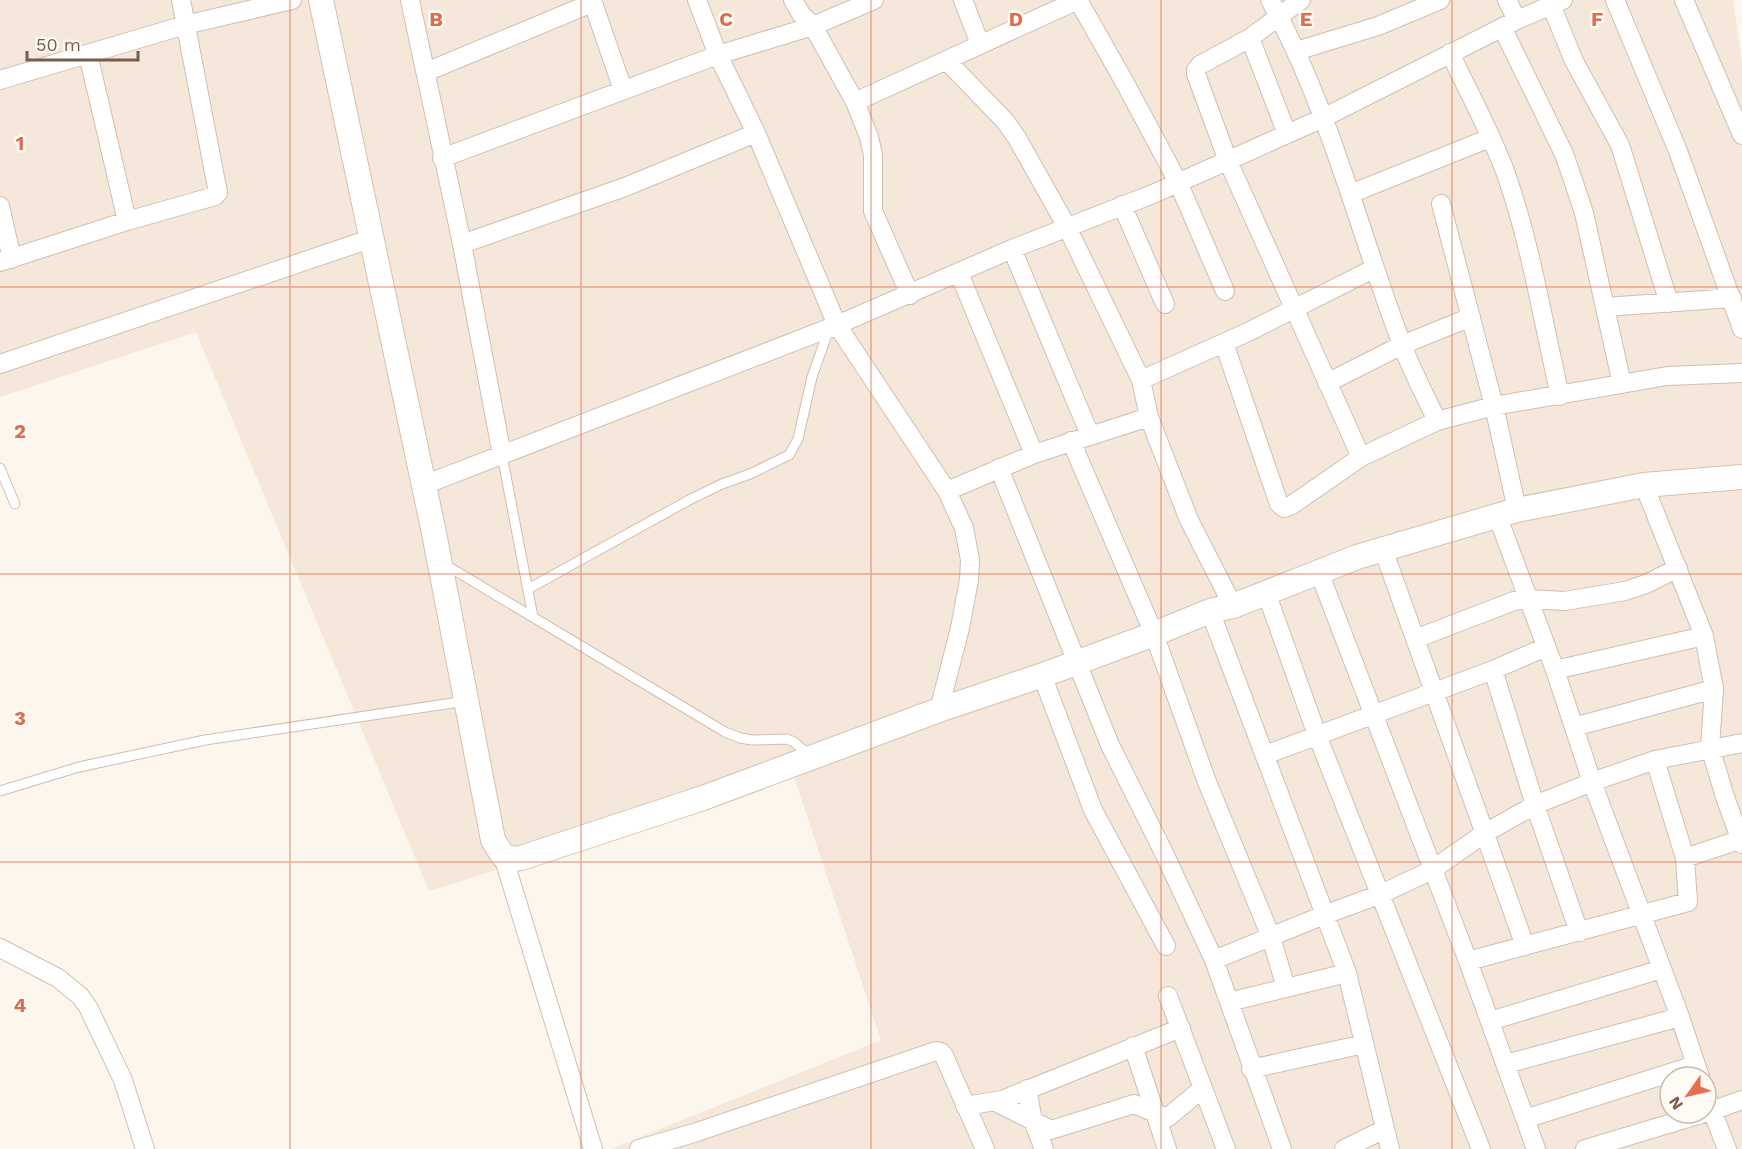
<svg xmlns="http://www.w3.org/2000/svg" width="1742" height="1149" viewBox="0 0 1742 1149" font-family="'Work Sans',sans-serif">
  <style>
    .residential { fill: #f5e8da; fill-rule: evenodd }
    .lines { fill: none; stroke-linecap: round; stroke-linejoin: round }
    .lane-casing { stroke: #d1beb0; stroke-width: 11 }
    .street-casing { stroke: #d1beb0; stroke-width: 20 }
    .secondary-casing { stroke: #d6c0b0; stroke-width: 26 }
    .lane { stroke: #fff; stroke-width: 9 }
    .street { stroke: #fff; stroke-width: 18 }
    .secondary { stroke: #fff; stroke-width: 24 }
    .grid { fill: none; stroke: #dc6d51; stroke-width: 1.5; stroke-opacity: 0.55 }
    .grid-label { font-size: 20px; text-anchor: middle; font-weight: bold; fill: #dc6d51; stroke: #fffaf3; stroke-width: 5; stroke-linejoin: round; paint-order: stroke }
  </style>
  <rect width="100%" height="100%" fill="#fdf6ec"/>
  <path class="residential" d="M0,0h1733l9,61v1088h-1131l270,-109 -87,-263 -365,114 -233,-559 -196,65zM1670,1077h36v36h-36z"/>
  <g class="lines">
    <defs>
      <path id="lane" d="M502,455l31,162
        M0,468l15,36
        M444,564l281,168 15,6 12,2 35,-1 7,3 15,13
        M528,589l161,-89 33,-16 28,-10 39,-19 9,-16 14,-62 17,-48
        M0,791l79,-24 126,-27 261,-39"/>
      <path id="street" d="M410,0l52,244 40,211
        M592,0l31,90
        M697,0l21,55 38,78 81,192 110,166 17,37 6,32 -1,20 -9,48 -21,82
        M793,0l8,14 12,12 42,76 14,35 4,18v56l37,84
        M963,0l17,44
        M1078,0l47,83 53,99 47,109
        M1270,0c59,107 88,228 131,342 10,27 24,53 36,79
        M1301,0l-51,38 -50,27 -4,5v4l32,87 133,296
        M1507,0l10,20
        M1615,0l63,151 64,178
        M1684,0l58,135
        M1551,5l23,56 46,84 49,158
        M1502,27l62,127 10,29 10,30 38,171
        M1250,38l37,96
        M1296,51l82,-25 62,-26
        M1450,53c19,40 41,80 56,121 25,71 37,148 54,222
        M88,54l39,167
        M947,61l58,60 12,17 50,89 74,153 8,37 40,103 44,86
        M426,72l166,-69
        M0,80l185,-55 107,-25
        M855,102l223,-102
        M442,158l276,-103 95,-29 61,-26
        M1350,194l140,-56
        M1441,204l53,202 23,104
        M1122,205l43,99
        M0,206l12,53
        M462,244l163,-57 131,-54
        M1012,249l78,186
        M0,262l127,-41 88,-25 3,-3 -37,-193
        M959,273l75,181
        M1605,307l127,-9
        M1224,343l55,161 5,4 8,-3 69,-48 76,-36 57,-15 173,-30 75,-3
        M0,364l373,-126
        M1141,380l107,-48 127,-64
        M1327,383l75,-38 69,-28
        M1071,441l83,193 53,148 64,155 15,51
        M999,468l111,277 53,106 51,109 68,189
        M424,485l413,-160 175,-76 141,-55 170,-76 194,-98 46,-20
        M1644,485l60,151 10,53 -4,58 15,50 17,47
        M947,491l87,-37 115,-37
        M1497,515l58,155 37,112 88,235 20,60
        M1383,549l142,397
        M1319,572l149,389 68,188
        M1266,592l51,143 164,414
        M1210,611l137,362 43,176
        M1415,639l99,-38 14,-2 37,2 60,-10 21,-7 32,-16
        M1493,670l42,135 44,127
        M1555,670l149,-34
        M1042,675l51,135 73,136
        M1574,727l140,-38
        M1265,755l228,-85 53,-23
        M503,856l90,293
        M1685,858l57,-19
        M0,948l58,30 22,18 8,11 35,73 22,69
        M1214,960l110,-45 57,-21 51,-24 53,-37 50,-28 57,-23 63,-22 87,-17
        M1468,961l220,-59 -3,-44 -30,-98
        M1168,996l58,153
        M1229,1002l118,-29
        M1490,1021l172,-52
        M1133,1046l34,103
        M1506,1064l174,-47
        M1251,1069l113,-25
        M1027,1089l6,32 11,28
        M1706,1095l21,54
        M996,1102l55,28 83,-26 33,14 35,-29
        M965,1106l37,-6 179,-72
        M1706,1113l36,-13
        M1525,1119l170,-54
        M639,1149l55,-16 242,-82 5,1 3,4 41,93
        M1344,1149l41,-20
        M1585,1149l120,-36"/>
      <path id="secondary" d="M321,0l113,533 59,307 10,16 12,3 6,-1 182,-60 236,-88 107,-36 108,-40 56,-23 23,-5 124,-49 160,-47 127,-25 98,-8"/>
    </defs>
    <use href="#lane" class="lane-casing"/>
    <use href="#street" class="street-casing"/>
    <use href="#secondary" class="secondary-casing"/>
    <use href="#lane" class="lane"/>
    <use href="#street" class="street"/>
    <use href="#secondary" class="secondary"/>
  </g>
  <path class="grid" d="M290,0v1149M581,0v1149M871,0v1149M1161,0v1149M1452,0v1149M0,287h1742M0,574h1742M0,862h1742"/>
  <g class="grid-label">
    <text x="436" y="26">B</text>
    <text x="726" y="26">C</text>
    <text x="1016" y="26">D</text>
    <text x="1306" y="26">E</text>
    <text x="1597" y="26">F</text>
    <text x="20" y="150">1</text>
    <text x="20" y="438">2</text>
    <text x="20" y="725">3</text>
    <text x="20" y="1012">4</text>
  </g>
  <g transform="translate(1688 1095) rotate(236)"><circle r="28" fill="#fffaf3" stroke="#cabbb1" stroke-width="1.5"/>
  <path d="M0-4.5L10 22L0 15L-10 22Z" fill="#e76f51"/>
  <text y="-9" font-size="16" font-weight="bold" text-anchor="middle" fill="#7a5c4d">N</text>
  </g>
  <path d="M27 51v9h111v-9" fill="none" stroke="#7a5c4d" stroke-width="3"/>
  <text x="36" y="51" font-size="18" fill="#7a5c4d" stroke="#fffaf3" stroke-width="4.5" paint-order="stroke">50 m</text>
</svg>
